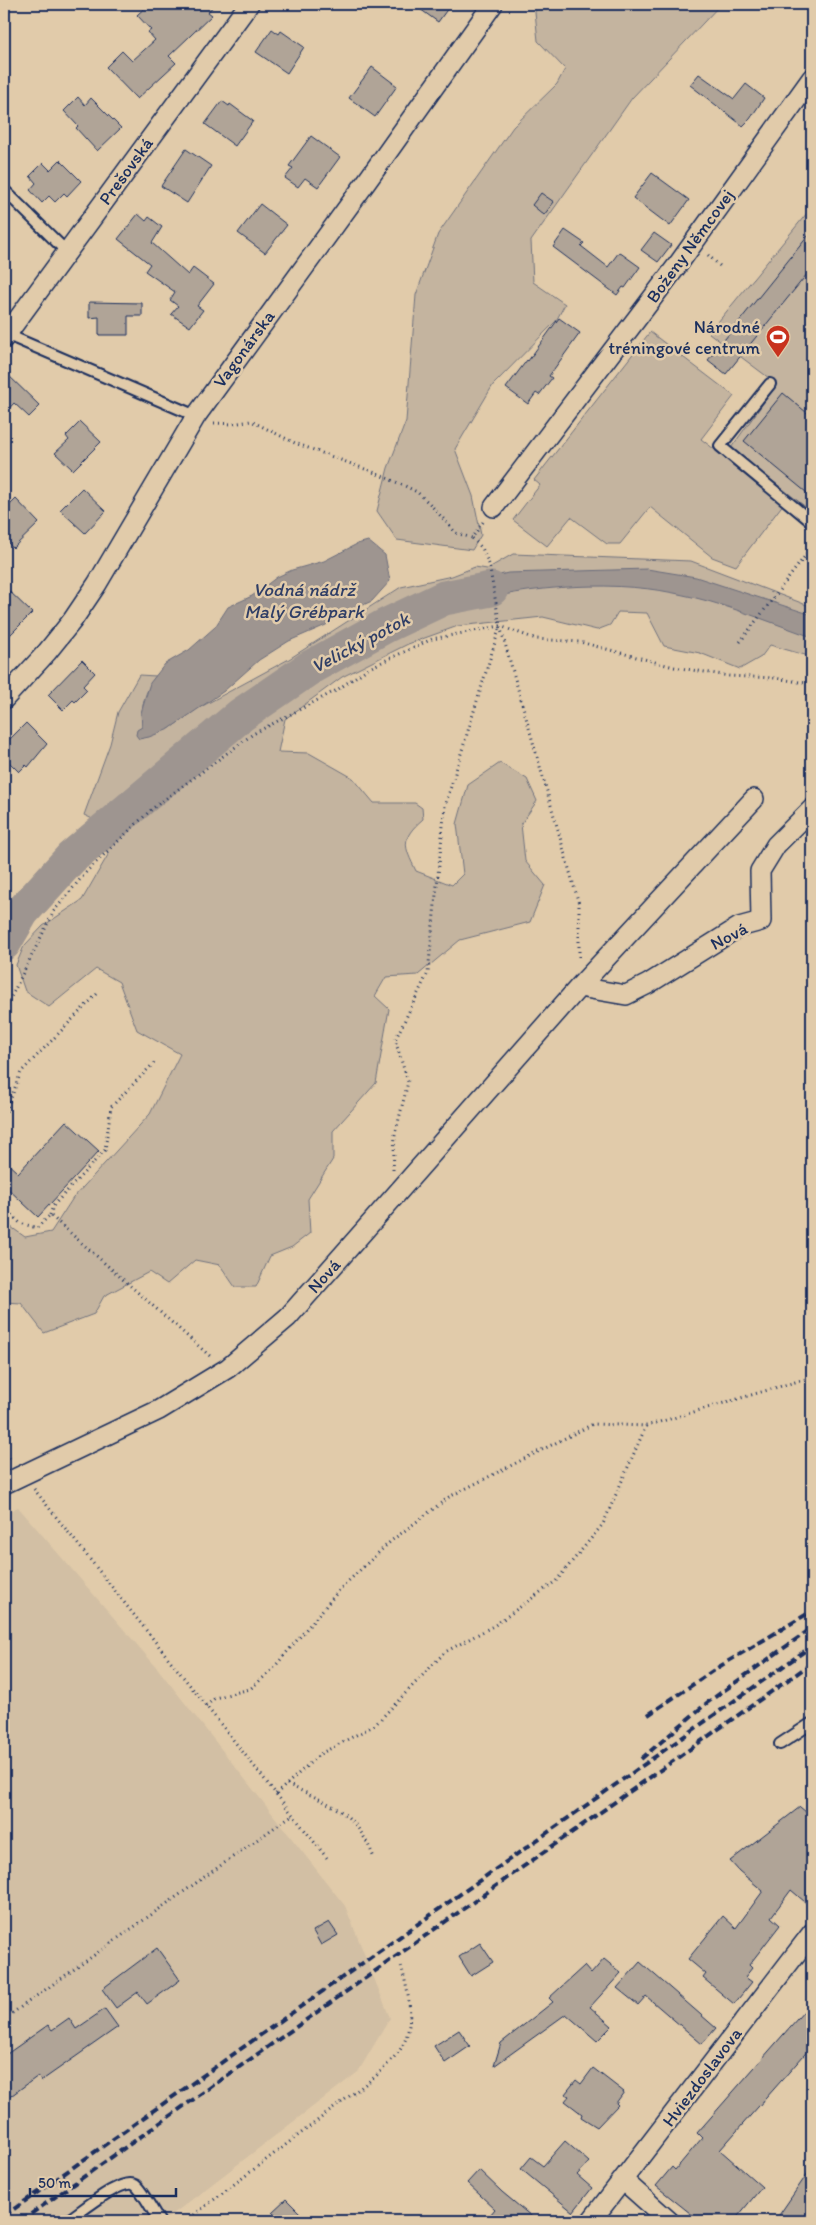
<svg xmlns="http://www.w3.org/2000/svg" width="816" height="2225" viewBox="0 0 816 2225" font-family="Itim,sans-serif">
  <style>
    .built { fill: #d2bfa4 }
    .green { fill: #c4b49f; stroke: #70727e }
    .water { fill: #9e9590; stroke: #6a6c7c }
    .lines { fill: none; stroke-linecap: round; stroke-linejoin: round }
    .river { stroke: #9e9590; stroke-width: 35 }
    .building { fill: #b0a497; stroke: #1b2f5e }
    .lane-casing { stroke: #1b2f5e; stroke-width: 14 }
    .street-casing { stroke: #1b2f5e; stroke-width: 22 }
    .path { stroke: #1b2f5e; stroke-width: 3; stroke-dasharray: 1 4; stroke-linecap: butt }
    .lane { stroke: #e1cbaa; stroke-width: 10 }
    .street { stroke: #e1cbaa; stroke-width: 19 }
    .rail { stroke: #1b2f5e; stroke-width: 4; stroke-dasharray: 8 4; stroke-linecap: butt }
    .labels { text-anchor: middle; stroke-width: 5; stroke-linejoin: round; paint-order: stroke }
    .street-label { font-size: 18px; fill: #1b2f5e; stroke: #e1cbaa }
    .poi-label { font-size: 18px; fill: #1b2f5e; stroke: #e1cbaa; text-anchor: end }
    .water-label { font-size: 19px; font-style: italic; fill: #2f3e66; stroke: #e1cbaa }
  </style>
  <rect width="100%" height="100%" fill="#e1cbaa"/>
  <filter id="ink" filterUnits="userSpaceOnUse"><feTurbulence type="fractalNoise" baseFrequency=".02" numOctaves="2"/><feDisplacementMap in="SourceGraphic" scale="10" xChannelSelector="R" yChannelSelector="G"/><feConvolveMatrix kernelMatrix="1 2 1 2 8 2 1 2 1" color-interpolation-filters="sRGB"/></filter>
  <g filter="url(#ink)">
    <path class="built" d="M18,1507l140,162 187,237 45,112 -32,54 -194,149h-160v-707z"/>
    <path class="green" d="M540,4h181l-89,94 -101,143 2,41 32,22 -9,17 -63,64 -38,64 18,47 8,39 -9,15 -75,-10 -20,-29 11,-43 18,-47 10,-126 22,-61 75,-107 44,-43 8,-15 -27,-28 -3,-29z
      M812,207v305l-81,-64 46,-64 -68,-51z
      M650,332l84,64 -33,43 83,64 -48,63 -24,-9 -62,-50 -30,37h-13l-36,-27 -24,29 -34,-26 27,-35 -6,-5z
      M513,554l178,7 121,46v50l-42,-12 -9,12 -21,12 -40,-16 -36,-7 -17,-33 -29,-1 -8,13 -13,5 -54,-13 -85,9 -50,18 -66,33 -57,42 -7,33 31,1 44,25 21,25h41l7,5 1,11c-23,20 -19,27 -7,52l36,14 11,-11 -6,-50 11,-39 32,-22 27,16 10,22 -16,23 4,37 20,24 -15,37 -70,18 -42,35 -32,2 -11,19 14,13 -13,74 -43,48v28l-25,40 2,34 -18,14 -22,9 -14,31h-21l-15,-22 -25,-5 -28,24 -18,-12 -45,24 -10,18 -50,19 -23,-30 -17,-1v-80l21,15 26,-5 22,-34 77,-84 30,-60 -43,-24 -18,-48 -23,-13 -47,38 -24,-16 -9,-26 8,-19 19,-20 39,-26 26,-45 -7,-32 -17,-8 26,-71 8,-32 21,-37 17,1c-11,14 -16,33 -14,51l27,2 28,-20 92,-50 112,-72 51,-11 23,-9 12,2z"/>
    <path class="water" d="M368,541l17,14 5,26 -18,20 -34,15 -12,9 -37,16 -30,19 -35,31 -55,38 -20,8 -10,2 -3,-4 1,-5 5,-3 -1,-14 9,-30 15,-19 24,-14 26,-23 13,-20 24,-11 25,-19 15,-7 32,-9 33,-17z
      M647,569l49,8 116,38v22c-45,-16 -91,-35 -138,-44 -68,-14 -160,-6 -225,16l-6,-16 40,-14 25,-6z"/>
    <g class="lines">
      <path class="river" d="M4,943l18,-31 49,-54 170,-143 70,-48 74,-41 59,-28 47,-9"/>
    </g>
    <path class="building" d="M149,4h66l-7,8 4,3 -43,41 7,7 -39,36 -31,-32 16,-16 10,10 23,-21 -7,-8 3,-2 -14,-15z
      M413,4h38l-13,18z
      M272,29l7,5 2,-3 23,16 -17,26 -31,-21z
      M372,67l25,19 -22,31 -26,-19z
      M699,74l35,25 12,-15 18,14 -14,21 -7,7 -53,-41z
      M78,97l7,8 6,-7 30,30 -24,23 -21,-23 2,-2 -14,-15z
      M222,101l7,5 1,-2 23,17 -18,25 -30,-22z
      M311,136l29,21 -22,30 -13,-9 -7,9 -13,-9 8,-10 -4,-2z
      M186,149l25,17 -24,37 -26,-17z
      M60,160l21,21 -14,15 -3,-3 -9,9 -6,-6 -7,7 -12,-13 6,-7 -6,-7 13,-13 7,7z
      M652,173l37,27 -19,26 -37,-28z
      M541,193l13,9 -10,13 -12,-10z
      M260,204l27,21 -22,28 -27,-20z
      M138,214l8,7 3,-4 13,10 -10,16 36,32 5,-7 21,16 -17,22 6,4 -13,17 -19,-13 7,-8 -8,-6 5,-8 -30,-21 5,-7 -32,-25z
      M565,230l19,13 -3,3 27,21 11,-15 21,15 -15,21 -2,-1 -6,8 -64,-48z
      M812,231v37l-86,106 -18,-14z
      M654,233l17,12 -13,17 -17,-12z
      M89,302l53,1v13h-14v19h-29v-18l-10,1z
      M559,318l21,15 -31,43 3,2 -13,17 -3,-2 -8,11 -22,-16 21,-28 1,1z
      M4,371l36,35 -11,11 -15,-14 -10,11z
      M783,393l29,24v80l-68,-56z
      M80,422l21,20 -28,28 -18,-17 14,-13 -3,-4z
      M82,488l24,23 -21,22 -25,-23z
      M16,499l23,24 -26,25 -9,-9v-28z
      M4,586l28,27 -28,28z
      M82,660l13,13 -12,13 4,4 -12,12 -2,-2 -10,10 -15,-15z
      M26,723l21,21 -19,23 -2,-2 -7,7 -15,-15v-12z
      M66,1121l33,30 -61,66 -34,-32v-25l14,13z
      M800,1807l12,10v91l-21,-18 -20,27 9,8 -31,40 3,3 -7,9 7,5 -18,22 -31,-26 3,-4 -18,-15 35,-43 13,12 27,-37 -24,-20 -9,-10z
      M329,1922l9,13 -17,10 -8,-14z
      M480,1943l13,19 -22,14 -12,-19z
      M157,1948l23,32 -33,24 -9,-12 -22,16 -14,-19z
      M604,1959l17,14 -31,34 22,19 -15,15 -31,-27 -72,52 7,-23 52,-41 -4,-4 35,-32 7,8z
      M640,1962l76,66 -14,16 -56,-48 -8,9 -21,-17z
      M812,2002v44l-92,104 42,37 -28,34h-34l-44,-35 16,-19 3,3 27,-32 -5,-5z
      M105,2009l13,18 -77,54 -3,-5 -34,25v-45l44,-31 4,5 17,-12 7,11z
      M459,2030l11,16 -25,17 -11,-17z
      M593,2068l31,24 -8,11 2,2 -21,22 -16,-10 1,-3 -17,-13 4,-5 -4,-2 11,-14 5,4z
      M565,2141l24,21 -12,13 15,13 -19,24 -52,-43 10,-12 12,9z
      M812,2167v54h-37l9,-13z
      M479,2170l23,22 35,29h-52l10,-12 -28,-26z
      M286,2199l22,22h-27l-9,-9z"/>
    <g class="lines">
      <defs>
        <path id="lane" d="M4,190l63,62
          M8,333l9,6 179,77
          M770,384l-50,62 92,76
          M780,1744l32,-21
          M67,2221c13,-8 54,-44 68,-36 7,5 19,28 24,36"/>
        <path id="street" d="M4,338l245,-334
          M494,507l185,-244 133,-185
          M4,699l43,-47 25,-31 25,-37 99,-168 171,-235 126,-177
          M579,987l47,8 22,-11 91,-57 22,-6 -1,-50 16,-26 36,-36
          M4,1484l155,-74 69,-42 60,-51 291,-330 175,-188
          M623,2180l46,41
          M591,2221l221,-288"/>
      </defs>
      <use href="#lane" class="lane-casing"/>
      <use href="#street" class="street-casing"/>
      <path class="path" d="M708,255l13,12
        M214,423l18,1 19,-3 44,22 78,29 32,14 12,6 13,12 26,29 16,5
        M483,522l-11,16 10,10 7,16 11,62 79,278v56
        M740,642l72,-95
        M4,1015l3,-10 47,-94 33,-40 66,-63 100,-74 84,-44 30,-21 65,-30 68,-13 36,13 44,3 94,25 55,9 45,2 38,6
        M4,1116l17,-44 77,-79
        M393,1170l2,-35 13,-53 -13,-42 33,-67 17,-167 55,-180
        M4,1208l16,15 17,5 13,-13 161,142
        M50,1215l3,-9 52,-56 6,-43 45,-46
        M4,1449l7,12
        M34,1489l293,369
        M206,1706l9,-8 35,-9 21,-18 70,-83 50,-47 58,-44 144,-73 53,2 166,-49
        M287,1784c43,21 68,25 87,74
        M276,1794l44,-40 55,-29 70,-73 50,-27 61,-44 47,-57 43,-98
        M4,2019l288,-204
        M186,2221l190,-145c8,-8 17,-17 24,-26 17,-26 8,-58 1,-85"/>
      <use href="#lane" class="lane"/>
      <use href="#street" class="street"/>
      <path class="rail" d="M648,1715l69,-47 95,-57
        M641,1759l67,-57 104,-74
        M4,2216l808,-570
        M21,2221l791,-558"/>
    </g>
  </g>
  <defs>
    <symbol id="stadium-pin" viewBox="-11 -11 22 30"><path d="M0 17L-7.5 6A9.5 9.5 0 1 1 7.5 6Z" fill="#c8321e" stroke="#e1cbaa"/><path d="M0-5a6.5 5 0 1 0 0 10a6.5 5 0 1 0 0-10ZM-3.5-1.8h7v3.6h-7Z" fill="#fff"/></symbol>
  </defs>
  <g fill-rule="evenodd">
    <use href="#stadium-pin" x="764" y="323" width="28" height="38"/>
  </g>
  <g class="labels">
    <g class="street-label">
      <text transform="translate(126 171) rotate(-54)" y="6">Prešovská</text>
      <text transform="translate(690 246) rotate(-54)" y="6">Boženy Němcovej</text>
      <text transform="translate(244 349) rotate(-54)" y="6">Vagonárska</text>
      <text transform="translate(729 936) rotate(-28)" y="6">Nová</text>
      <text transform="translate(324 1276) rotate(-48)" y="6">Nová</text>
      <text transform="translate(702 2077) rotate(-53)" y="6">Hviezdoslavova</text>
    </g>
    <g class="poi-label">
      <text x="760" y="333">Národné<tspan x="760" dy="21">tréningové centrum</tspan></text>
    </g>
    <g class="water-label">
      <text x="304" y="596">Vodná nádrž<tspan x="304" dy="22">Malý Grébpark</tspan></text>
      <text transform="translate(360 642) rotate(-28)" y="7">Velický potok</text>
    </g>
  </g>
  <rect width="816" height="2225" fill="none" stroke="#e1cbaa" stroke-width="20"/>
  <rect x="10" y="10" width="796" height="2205" fill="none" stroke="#1b2f5e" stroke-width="2" filter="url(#ink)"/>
  <path d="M30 2188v8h146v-8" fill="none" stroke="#1b2f5e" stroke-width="2.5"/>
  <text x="38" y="2188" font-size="15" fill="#1b2f5e" stroke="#e1cbaa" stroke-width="4" paint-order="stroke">50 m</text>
</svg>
